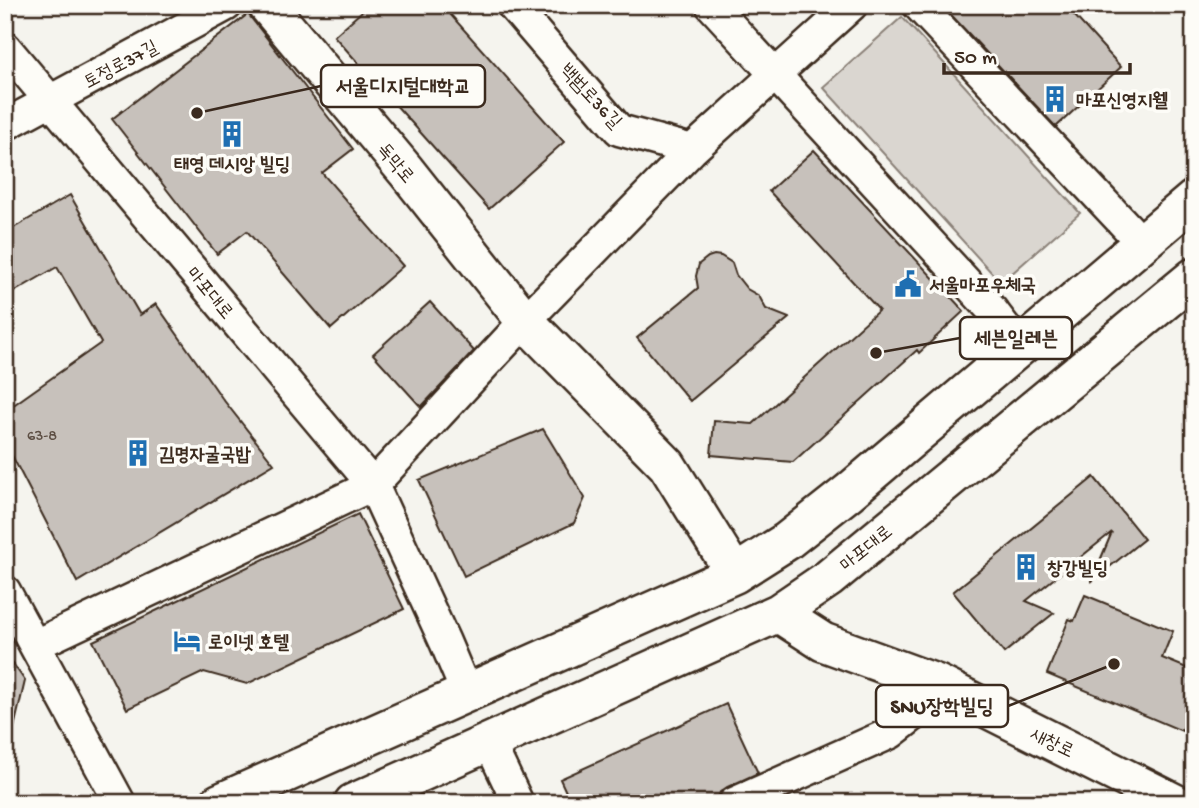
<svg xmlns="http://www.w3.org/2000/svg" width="1199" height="808" viewBox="0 0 1199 808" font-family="'Gochi Hand','Poor Story',sans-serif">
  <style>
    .green { fill: #dad6d0; stroke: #8a8077; stroke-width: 2 }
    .building { fill: #c7c1bb; stroke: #3b2a1e; stroke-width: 2 }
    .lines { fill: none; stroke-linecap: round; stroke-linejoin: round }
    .minor-casing { stroke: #3b2a1e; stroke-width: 35 }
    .major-casing { stroke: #3b2a1e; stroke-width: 42 }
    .minor { stroke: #fdfcf7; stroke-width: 30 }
    .major { stroke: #fdfcf7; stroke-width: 37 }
    .labels { text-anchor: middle; stroke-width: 7; stroke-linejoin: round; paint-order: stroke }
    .number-label { font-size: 16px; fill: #5e5045 }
    .street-label { font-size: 19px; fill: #3b2a1e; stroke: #fdfcf7 }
    .poi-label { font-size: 19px; font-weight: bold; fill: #3b2a1e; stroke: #fdfcf7; text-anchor: start }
    .leader { fill: none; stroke: #3b2a1e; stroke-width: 2.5 }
    .callout-dot { fill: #3b2a1e; stroke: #fdfcf7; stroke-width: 2.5 }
    .callout { fill: #fdfcf7; stroke: #3b2a1e; stroke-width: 2.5 }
    .callout-label { font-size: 21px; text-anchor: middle; font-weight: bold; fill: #3b2a1e }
  </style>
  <rect width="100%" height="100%" fill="#f5f4ee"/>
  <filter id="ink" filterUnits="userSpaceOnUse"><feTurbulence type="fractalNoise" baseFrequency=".0143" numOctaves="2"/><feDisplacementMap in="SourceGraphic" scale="14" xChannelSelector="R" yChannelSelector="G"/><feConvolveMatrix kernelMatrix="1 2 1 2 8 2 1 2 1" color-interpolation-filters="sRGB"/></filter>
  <g filter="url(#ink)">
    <path class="green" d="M902,17l178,196 -79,70 -178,-196z"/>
    <path class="building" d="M369,5h73l122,137 -75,67 -155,-173z
      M942,5h123l56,62 -65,60z
      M248,14l105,135 -31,24 81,93 -72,63 -84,-98 -30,23 -105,-135z
      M814,150l150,161 -45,42 -2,-3 -124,112 -82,-7 3,-34 39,3 126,-114 -110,-119z
      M70,195l70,120 16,-11 66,94 52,66 -197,118 -72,-140v-31l96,-68 -44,-76 -52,30v-64z
      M714,255l7,1 11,7 4,12 11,14 12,7 7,13 23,9 -99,83 -53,-63 61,-50 -2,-12 3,-12 9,-7z
      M430,302l44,49 -53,56 -48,-53z
      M543,429l42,69 -11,25 -110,53 -45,-96z
      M1094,477l50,62 -53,43 21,-50 -86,69 28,12 -50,40 -51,-61z
      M358,514l46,95 -157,75 -43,-12 -77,37 -34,-68z
      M1085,595l88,36 -11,27 32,13v30l-12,30 -135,-57 22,-55 5,2z
      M5,652l20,29 -12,51 -8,-1z
      M726,704l32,69 -31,14 -7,5 -2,6 -10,5h-137l-11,-24z"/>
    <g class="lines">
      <defs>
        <path id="minor" d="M512,5l107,125 73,20
          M711,5l281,305 29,38
          M918,5l224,238
          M5,47l368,438 72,157 22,52
          M5,125l222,-120
          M5,591l115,212
          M35,645l338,-160 152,-164 167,-171 160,-145
          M489,742l29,61
          M734,803l157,-70 27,-21 20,-28"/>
        <path id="major" d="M267,5l139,166 119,150 142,144 68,109
          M778,613l45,29 115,42 237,119
          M219,803l516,-229 52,-33 62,-49 345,-293
          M353,803l425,-190 50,-34 366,-302"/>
      </defs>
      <use href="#minor" class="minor-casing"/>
      <use href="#major" class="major-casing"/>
      <use href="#minor" class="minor"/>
      <use href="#major" class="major"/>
    </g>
  </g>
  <defs>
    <symbol id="building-bare" viewBox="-9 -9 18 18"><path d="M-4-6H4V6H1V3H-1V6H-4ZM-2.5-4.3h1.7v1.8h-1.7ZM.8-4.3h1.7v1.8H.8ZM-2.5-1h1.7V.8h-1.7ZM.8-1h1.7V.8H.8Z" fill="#1f6fb2" stroke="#fdfcf7" stroke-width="2.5" paint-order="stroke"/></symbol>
    <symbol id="civic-bare" viewBox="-9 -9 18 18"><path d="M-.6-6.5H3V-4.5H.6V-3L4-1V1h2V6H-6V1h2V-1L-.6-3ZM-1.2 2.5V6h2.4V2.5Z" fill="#1f6fb2" stroke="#fdfcf7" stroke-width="2.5" paint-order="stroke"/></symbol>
    <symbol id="hotel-bare" viewBox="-9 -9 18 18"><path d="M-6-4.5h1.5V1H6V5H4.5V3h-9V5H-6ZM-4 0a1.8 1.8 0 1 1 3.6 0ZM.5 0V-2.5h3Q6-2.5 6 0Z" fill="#1f6fb2" stroke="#fdfcf7" stroke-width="2.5" paint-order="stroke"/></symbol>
  </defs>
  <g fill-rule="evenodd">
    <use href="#building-bare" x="1036" y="80" width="38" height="38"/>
    <use href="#building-bare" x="213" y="115" width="38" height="38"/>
    <use href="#civic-bare" x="889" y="265" width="38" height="38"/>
    <use href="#building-bare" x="119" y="434" width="38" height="38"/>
    <use href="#building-bare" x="1007" y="548" width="38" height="38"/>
    <use href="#hotel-bare" x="168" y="622" width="38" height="38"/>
  </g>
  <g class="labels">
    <g class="number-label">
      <text x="42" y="440">63-8</text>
    </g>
    <g class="street-label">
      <text transform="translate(120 63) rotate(-28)" y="7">토정로37길</text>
      <text transform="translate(592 95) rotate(47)" y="7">백범로36길</text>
      <text transform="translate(397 162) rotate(50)" y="7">독막로</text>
      <text transform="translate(211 292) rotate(50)" y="7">마포대로</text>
      <text transform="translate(865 547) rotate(-39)" y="7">마포대로</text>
      <text transform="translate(1053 741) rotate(26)" y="7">새창로</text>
    </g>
    <g class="poi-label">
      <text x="1076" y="106">마포신영지웰</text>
      <text x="232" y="170" text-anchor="middle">태영 데시앙 빌딩</text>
      <text x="929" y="291">서울마포우체국</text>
      <text x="159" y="460">김명자굴국밥</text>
      <text x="1047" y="574">창강빌딩</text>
      <text x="208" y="648">로이넷 호텔</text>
    </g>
  </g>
  <path class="leader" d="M197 113L321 86M876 353L960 338M1114 664L1008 706"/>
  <g class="callout-dot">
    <circle cx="197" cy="113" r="7"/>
    <circle cx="876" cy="353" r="7"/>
    <circle cx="1114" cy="664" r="7"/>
  </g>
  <g class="callout">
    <rect x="321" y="65" width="164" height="42" rx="7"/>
    <rect x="960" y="317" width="112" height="42" rx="7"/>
    <rect x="876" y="685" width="132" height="42" rx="7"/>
  </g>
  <g class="callout-label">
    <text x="403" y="93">서울디지털대학교</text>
    <text x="1016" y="345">세븐일레븐</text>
    <text x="942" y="713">SNU장학빌딩</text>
  </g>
  <rect width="1199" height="808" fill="none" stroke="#fdfcf7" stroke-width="28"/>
  <rect x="14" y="14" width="1171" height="780" fill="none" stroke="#3b2a1e" stroke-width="2.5" filter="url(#ink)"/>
  <path d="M944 63v10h186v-10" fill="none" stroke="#3b2a1e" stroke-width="3.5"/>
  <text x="954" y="63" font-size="21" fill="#3b2a1e" stroke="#fdfcf7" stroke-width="5" paint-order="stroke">50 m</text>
</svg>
